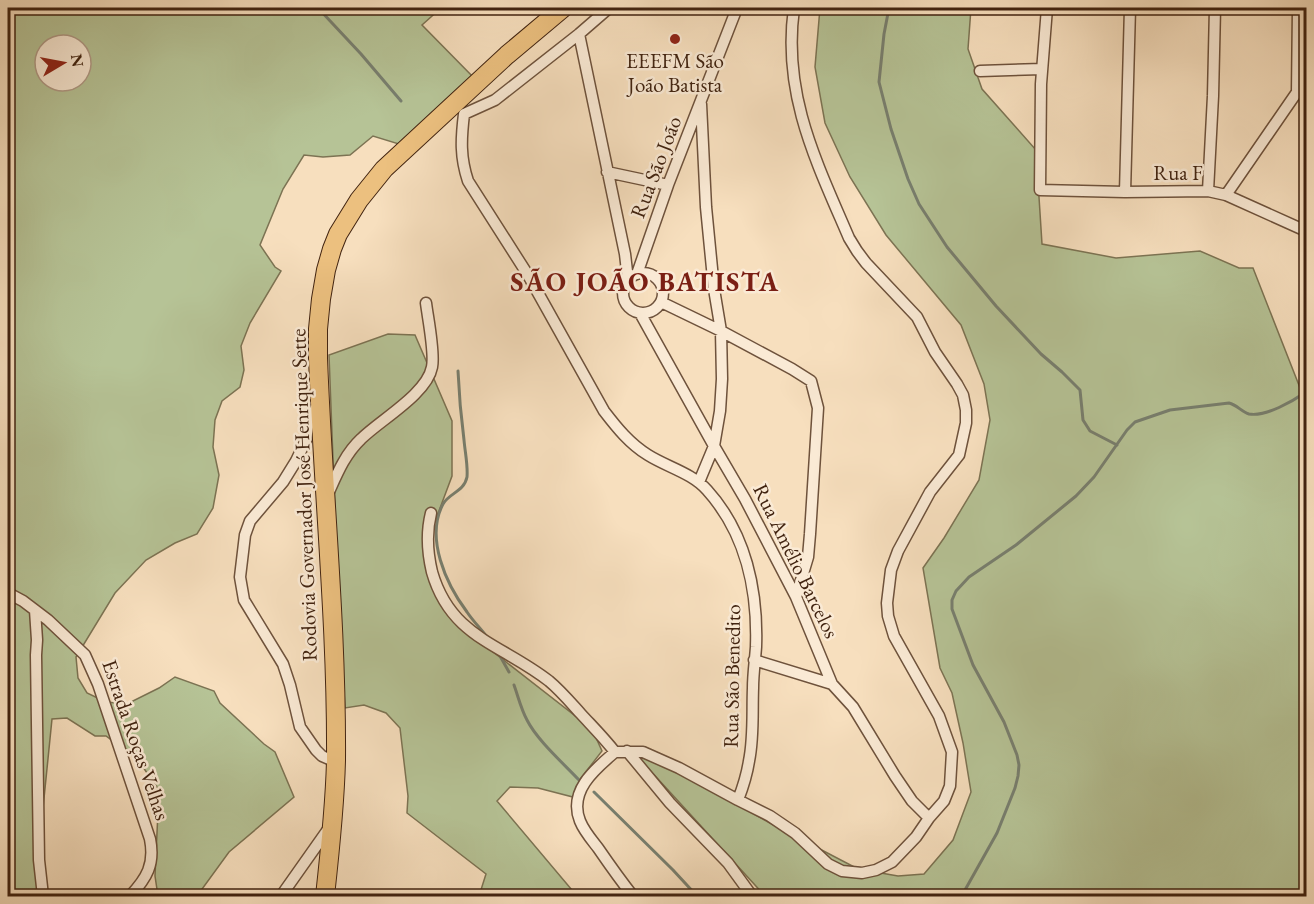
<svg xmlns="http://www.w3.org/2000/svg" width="1314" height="904" viewBox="0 0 1314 904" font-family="'EB Garamond',serif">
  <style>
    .green { fill: #b6c396; stroke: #7c7353; stroke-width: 1.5; fill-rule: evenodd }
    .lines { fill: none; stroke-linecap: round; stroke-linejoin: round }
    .stream { stroke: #787f6f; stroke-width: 3 }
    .minor-casing { stroke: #6e523c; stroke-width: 13 }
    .primary-casing { stroke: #412310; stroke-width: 20 }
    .minor { stroke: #faead5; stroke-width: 10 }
    .primary { stroke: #ecc07f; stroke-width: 18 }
    .poi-dot { fill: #8f2418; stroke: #faead5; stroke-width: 2 }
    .labels { text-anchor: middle; stroke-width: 5; stroke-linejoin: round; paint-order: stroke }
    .poi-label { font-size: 21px; fill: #412310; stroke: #faead5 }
    .street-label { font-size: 21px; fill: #412310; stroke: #faead5 }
    .district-label { font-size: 27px; font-weight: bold; letter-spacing: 1.5px; fill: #7a1f14; stroke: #faead5 }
  </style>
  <rect width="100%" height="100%" fill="#f7dfbe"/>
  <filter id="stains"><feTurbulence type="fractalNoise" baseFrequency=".00333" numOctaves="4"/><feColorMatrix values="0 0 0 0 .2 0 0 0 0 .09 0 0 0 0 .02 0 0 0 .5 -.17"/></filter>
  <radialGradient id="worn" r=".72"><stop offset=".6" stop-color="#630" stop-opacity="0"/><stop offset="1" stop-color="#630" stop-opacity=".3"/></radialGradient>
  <path class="green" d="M8,8h433l-19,17 54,55 -74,65 -29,-9 -23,19 -27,2 -19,-2 -21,34 -23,56 15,22 6,4 -31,52 -9,23 3,24 -4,17 -18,14 -7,19 -2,27 6,28 -6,33 -16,26 -22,9 -29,17 -31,33 -39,64 2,21 9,15 19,9 21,2 32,-16 16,-11 39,14 6,12 44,41 11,8 19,45 -65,55 -32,44h-39l-3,-20 4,-86 -21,-30 -32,-24h-11l-28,-18 -15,1 -12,119 6,58h-38zM45,45h36v36h-36z
    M820,8h151l-3,41 14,40 54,61 6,94 74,14 84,-7 39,17h14l51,130 2,-1v499h-541l-129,-141 25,7 109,61 88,46 40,7 26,-2 29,-34 18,-48 -8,-49 -11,-50 -12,-25 -17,-100 21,-30 35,-58 11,-60 -6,-36 -23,-59 -75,-90 -36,-58 -25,-54 -10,-56z
    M388,334l27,1 37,86v55l-22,59 6,38 20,50 136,106 10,22 -21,27 -8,19 -35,-9 -28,-1 -13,14 80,95h-98l7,-22 -79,-61 1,-17 -8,-68 -14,-15 -22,-8 -19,3 -7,-119 -9,-234z"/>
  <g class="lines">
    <path class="stream" d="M318,8l43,46 40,47
      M889,8l-5,26 -5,48 12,47 17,50 11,25 28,43 49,59 45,48 21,18 18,18 3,30 7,11 27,14
      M458,371c1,23 3,46 6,69 1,12 4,25 3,37 -3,15 -18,16 -24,27 -18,34 3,80 24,108 6,9 14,17 20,25
      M500,656l9,16
      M514,685c4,11 7,24 13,35 10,20 36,43 52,60
      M594,792l79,78 24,26
      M967,896l-3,-4 1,-2 32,-57 18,-45 3,-12 1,-11 -2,-10 -13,-33 -31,-57 -21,-56v-9l4,-9 13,-14 47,-32 60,-49 18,-19 33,-47 8,-8 35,-12 59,-7c8,2 13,9 20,11 17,3 44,-13 57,-22"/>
    <defs>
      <path id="minor" d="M1047,8l-6,76 -1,106 85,2 83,-1 18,4 80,36
        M579,34l46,220 3,26
        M980,71l62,-2
        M1297,93l1,-85
        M464,114c-3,25 -4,43 4,67l60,94 76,136c13,17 26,33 44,44 19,12 44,18 59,35 39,43 51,101 49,157 -1,14 -3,27 -3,41 -1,24 1,49 -4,73 -2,13 -6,26 -11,39
        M464,114l31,-14 84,-66 30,-26
        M607,172l61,13
        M1208,191l5,-95 2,-88
        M1125,192l5,-184
        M1226,195l80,-116
        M623 293a20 20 0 1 1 40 0a20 20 0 1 1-40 0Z
        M637,274l31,-89 69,-177
        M661,302l60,29 71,38 19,12 7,27 -8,126 -2,23 -12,40
        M640,313l74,133 31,53 51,98 36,87 21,23 42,69 17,25 17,17
        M318,404l-9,16 -3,20 -10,21 -13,21 -33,39 -5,14 -5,42 4,23 39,64 7,21 10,42 16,23 6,6 14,6
        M699,482l15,-36 6,-35 2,-32 -1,-48 -7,-42 -8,-82 -5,-103
        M328,494c9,-20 17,-40 33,-55 19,-19 66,-45 71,-72 3,-14 -4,-48 -6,-64
        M431,513c-5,20 -4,38 1,59 19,66 70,72 117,109 12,10 22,22 32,33 11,12 23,24 34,38
        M8,593l15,8 25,19 37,35 13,29 52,155c5,25 -3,39 -20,57
        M35,610l2,30 -1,15 3,205 4,36
        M754,660l78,24
        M627,751l43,52 58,60 24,33
        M615,752h28l36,16 59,32 32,16 25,17 33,31 14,7 20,2 14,-3 16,-8 24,-25 13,-19 15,-17 6,-15 2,-34 -13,-36 -45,-80 -6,-20 -1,-13 4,-33 7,-19 32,-59 29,-37 7,-32v-13l-3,-15 -6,-11 -22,-32 -18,-35 -51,-54 -9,-12 -8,-13c-33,-77 -67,-144 -55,-230
        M615,752c-20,17 -47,39 -35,69 4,10 11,18 18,27 11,16 23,33 35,48
        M281,896l48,-68"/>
      <path id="primary" d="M325,896c5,-45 10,-91 11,-136 1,-134 -13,-268 -18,-402v-29l3,-30 5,-29 6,-21 6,-15 21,-34 25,-31 123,-114 56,-47"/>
    </defs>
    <use href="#minor" class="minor-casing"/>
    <use href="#primary" class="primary-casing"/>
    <use href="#minor" class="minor"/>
    <use href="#primary" class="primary"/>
  </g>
  <circle class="poi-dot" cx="675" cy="39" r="6"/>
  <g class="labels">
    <g class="poi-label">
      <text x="675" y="68">EEEFM São<tspan x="675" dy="24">João Batista</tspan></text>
    </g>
    <g class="street-label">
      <text transform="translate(656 167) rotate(-69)" y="7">Rua São João</text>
      <text x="1178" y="180">Rua F</text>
      <text transform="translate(304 495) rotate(-92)" y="7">Rodovia Governador José Henrique Sette</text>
      <text transform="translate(796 561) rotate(64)" y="7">Rua Amélio Barcelos</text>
      <text transform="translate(732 676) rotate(-89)" y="7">Rua São Benedito</text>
      <text transform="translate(136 740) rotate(71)" y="7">Estrada Roças Velhas</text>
    </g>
    <g class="district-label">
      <text x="645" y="291">SÃO JOÃO BATISTA</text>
    </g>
  </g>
  <rect width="1314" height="904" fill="none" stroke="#f7dfbe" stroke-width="30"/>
  <rect x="9" y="9" width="1296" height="886" fill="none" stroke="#412310" stroke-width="3"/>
  <rect x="15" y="15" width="1284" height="874" fill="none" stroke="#412310" stroke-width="1.5"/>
  <g transform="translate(63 63) rotate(80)"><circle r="28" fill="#faead5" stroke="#b09a86" stroke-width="1.5"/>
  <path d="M0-4.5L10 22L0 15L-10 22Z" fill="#8f2418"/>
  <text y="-9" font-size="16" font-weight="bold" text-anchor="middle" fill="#412310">N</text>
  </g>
  <rect width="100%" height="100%" filter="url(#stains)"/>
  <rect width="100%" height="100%" fill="url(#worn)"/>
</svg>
